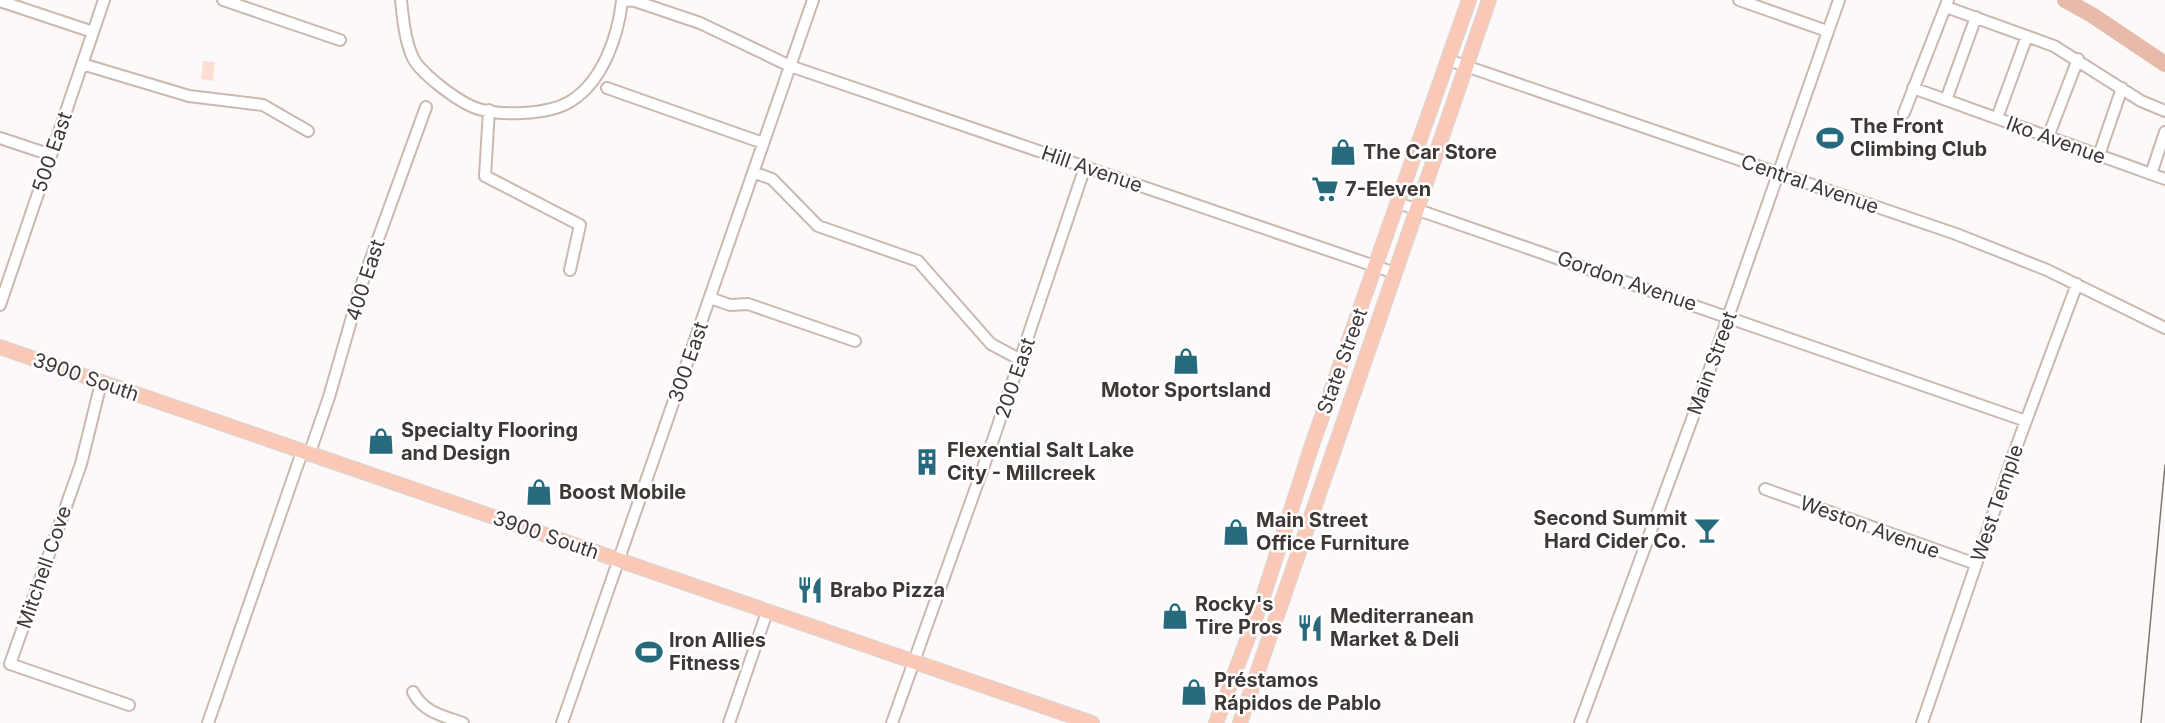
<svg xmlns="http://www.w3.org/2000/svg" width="2165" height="723" viewBox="0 0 2165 723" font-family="Inter,sans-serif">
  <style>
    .green { fill: #fcded4 }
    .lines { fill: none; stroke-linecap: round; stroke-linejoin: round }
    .river { stroke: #e8baaa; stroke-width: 16 }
    .minor-casing { stroke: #cab8b2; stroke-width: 14 }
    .major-casing { stroke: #d8d7d7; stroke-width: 16 }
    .minor { stroke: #fff; stroke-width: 10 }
    .major { stroke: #fac8b6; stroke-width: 14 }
    .tram { stroke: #7d7775; stroke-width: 1.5 }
    .labels { text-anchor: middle; stroke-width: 5; stroke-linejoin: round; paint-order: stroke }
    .poi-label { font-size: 20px; font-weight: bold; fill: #3e3735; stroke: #fff; text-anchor: start }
    .street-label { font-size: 20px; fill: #3e3735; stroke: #fff }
  </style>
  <rect width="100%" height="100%" fill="#fdf9f8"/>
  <path class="green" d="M203,61l12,1 -2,19 -12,-2z"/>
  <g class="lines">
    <path class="river" d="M2065,0l27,15 73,49"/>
    <defs>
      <path id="minor" d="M223,0l117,40
        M401,0c2,19 4,41 12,58 4,9 14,17 22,24 11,9 24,19 38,25 24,10 76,8 98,-6 32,-20 47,-65 51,-100
        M622,0l13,1 65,22 90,43 605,207
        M1739,0l88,31
        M0,1l93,31
        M1946,7l108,39 87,55 24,10
        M1448,60l508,174 91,36 118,58
        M82,64l107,32 74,9 45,26
        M607,88l156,55
        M1913,88l252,91
        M1946,100l30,-83
        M489,110l-4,66 95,49 -10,45
        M1904,113l44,-113
        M1997,118l30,-82
        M2048,137l30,-78
        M0,138l51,17
        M2099,155l23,-67
        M753,172l19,7 46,47 100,35 73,83 30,16
        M2151,174l14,-42
        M1398,203l628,218
        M710,298l20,7 18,-1 107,37
        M0,305l104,-305
        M101,383l-20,81 -71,200 119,41
        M309,455l20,-58 32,-111 65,-179
        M1765,489l211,75
        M413,692c10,20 30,24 50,31
        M208,723l94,-271
        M562,723l251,-723
        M729,723l38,-111
        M892,723l102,-286 91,-270
        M1580,723l118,-320 141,-403
        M1922,723l92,-270 63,-169"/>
      <path id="major" d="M0,347l1092,376
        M1216,723l46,-123 50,-155 157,-445
        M1240,723l249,-723"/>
    </defs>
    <use href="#minor" class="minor-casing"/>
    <use href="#major" class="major-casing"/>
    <use href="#minor" class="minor"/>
    <use href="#major" class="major"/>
    <path class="tram" d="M2141,723l24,-258"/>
  </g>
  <defs>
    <symbol id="stadium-bare" viewBox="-9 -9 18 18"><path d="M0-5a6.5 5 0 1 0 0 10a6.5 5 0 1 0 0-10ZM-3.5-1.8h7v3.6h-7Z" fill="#286a7d" stroke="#fff" stroke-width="2.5" paint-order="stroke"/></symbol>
    <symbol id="shop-bare" viewBox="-9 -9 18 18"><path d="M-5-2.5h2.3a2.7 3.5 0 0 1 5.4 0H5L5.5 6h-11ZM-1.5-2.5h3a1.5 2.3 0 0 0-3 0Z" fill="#286a7d" stroke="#fff" stroke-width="2.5" paint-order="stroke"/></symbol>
    <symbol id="supermarket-bare" viewBox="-9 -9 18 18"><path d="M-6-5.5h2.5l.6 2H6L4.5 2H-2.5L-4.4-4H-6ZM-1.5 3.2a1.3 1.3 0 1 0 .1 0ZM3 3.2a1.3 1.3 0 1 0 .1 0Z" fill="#286a7d" stroke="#fff" stroke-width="2.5" paint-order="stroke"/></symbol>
    <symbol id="building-bare" viewBox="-9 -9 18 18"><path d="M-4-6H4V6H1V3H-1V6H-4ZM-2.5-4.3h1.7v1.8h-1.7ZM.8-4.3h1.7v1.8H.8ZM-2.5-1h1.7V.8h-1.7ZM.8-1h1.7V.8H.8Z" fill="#286a7d" stroke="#fff" stroke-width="2.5" paint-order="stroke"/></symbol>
    <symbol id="bar-bare" viewBox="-9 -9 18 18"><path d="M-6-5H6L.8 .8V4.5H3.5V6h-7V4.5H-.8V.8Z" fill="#286a7d" stroke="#fff" stroke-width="2.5" paint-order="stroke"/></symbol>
    <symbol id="restaurant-bare" viewBox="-9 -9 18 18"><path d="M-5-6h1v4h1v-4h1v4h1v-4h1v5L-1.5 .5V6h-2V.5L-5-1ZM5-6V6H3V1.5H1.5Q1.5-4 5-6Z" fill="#286a7d" stroke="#fff" stroke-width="2.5" paint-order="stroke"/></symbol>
  </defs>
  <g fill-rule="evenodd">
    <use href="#stadium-bare" x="1811" y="119" width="38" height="38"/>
    <use href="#shop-bare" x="1324" y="133" width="38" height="38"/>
    <use href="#supermarket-bare" x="1306" y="170" width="38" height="38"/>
    <use href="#shop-bare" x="1167" y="342" width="38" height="38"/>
    <use href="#shop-bare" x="362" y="422" width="38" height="38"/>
    <use href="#building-bare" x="908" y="443" width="38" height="38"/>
    <use href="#shop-bare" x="520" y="473" width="38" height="38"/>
    <use href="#bar-bare" x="1688" y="511" width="38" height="38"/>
    <use href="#shop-bare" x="1217" y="513" width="38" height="38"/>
    <use href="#restaurant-bare" x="791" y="571" width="38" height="38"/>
    <use href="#shop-bare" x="1156" y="597" width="38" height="38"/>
    <use href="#restaurant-bare" x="1291" y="609" width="38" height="38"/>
    <use href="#stadium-bare" x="630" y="633" width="38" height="38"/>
    <use href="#shop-bare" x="1175" y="673" width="38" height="38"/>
  </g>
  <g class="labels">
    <g class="poi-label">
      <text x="1850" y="133">The Front<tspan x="1850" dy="23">Climbing Club</tspan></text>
      <text x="1363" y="159">The Car Store</text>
      <text x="1345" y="196">7-Eleven</text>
      <text x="1186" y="397" text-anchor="middle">Motor Sportsland</text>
      <text x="401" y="437">Specialty Flooring<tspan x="401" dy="23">and Design</tspan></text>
      <text x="947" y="457">Flexential Salt Lake<tspan x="947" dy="23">City - Millcreek</tspan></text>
      <text x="559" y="499">Boost Mobile</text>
      <text x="1687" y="525" text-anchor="end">Second Summit<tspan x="1687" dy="23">Hard Cider Co.</tspan></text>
      <text x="1256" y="527">Main Street<tspan x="1256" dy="23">Office Furniture</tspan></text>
      <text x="830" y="597">Brabo Pizza</text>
      <text x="1195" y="611">Rocky's<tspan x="1195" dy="23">Tire Pros</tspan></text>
      <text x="1330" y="623">Mediterranean<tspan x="1330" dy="23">Market &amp; Deli</tspan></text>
      <text x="669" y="647">Iron Allies<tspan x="669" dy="23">Fitness</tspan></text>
      <text x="1214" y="687">Préstamos<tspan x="1214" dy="23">Rápidos de Pablo</tspan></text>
    </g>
    <g class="street-label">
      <text transform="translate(2056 140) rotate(20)" y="7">Iko Avenue</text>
      <text transform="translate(52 152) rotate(-71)" y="7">500 East</text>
      <text transform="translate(1092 169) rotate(19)" y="7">Hill Avenue</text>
      <text transform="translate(1810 184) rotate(19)" y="7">Central Avenue</text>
      <text transform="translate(365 280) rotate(-72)" y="7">400 East</text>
      <text transform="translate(1627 281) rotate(19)" y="7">Gordon Avenue</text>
      <text transform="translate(1342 361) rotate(-70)" y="7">State Street</text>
      <text transform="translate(688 362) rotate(-71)" y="7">300 East</text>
      <text transform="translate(1712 363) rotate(-70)" y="7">Main Street</text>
      <text transform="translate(86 377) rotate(19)" y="7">3900 South</text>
      <text transform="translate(1015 378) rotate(-71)" y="7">200 East</text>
      <text transform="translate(1997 503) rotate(-71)" y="7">West Temple</text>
      <text transform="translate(1870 527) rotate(20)" y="7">Weston Avenue</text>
      <text transform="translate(546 535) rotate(19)" y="7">3900 South</text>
      <text transform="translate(44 567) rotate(-71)" y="7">Mitchell Cove</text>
    </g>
  </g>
</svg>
